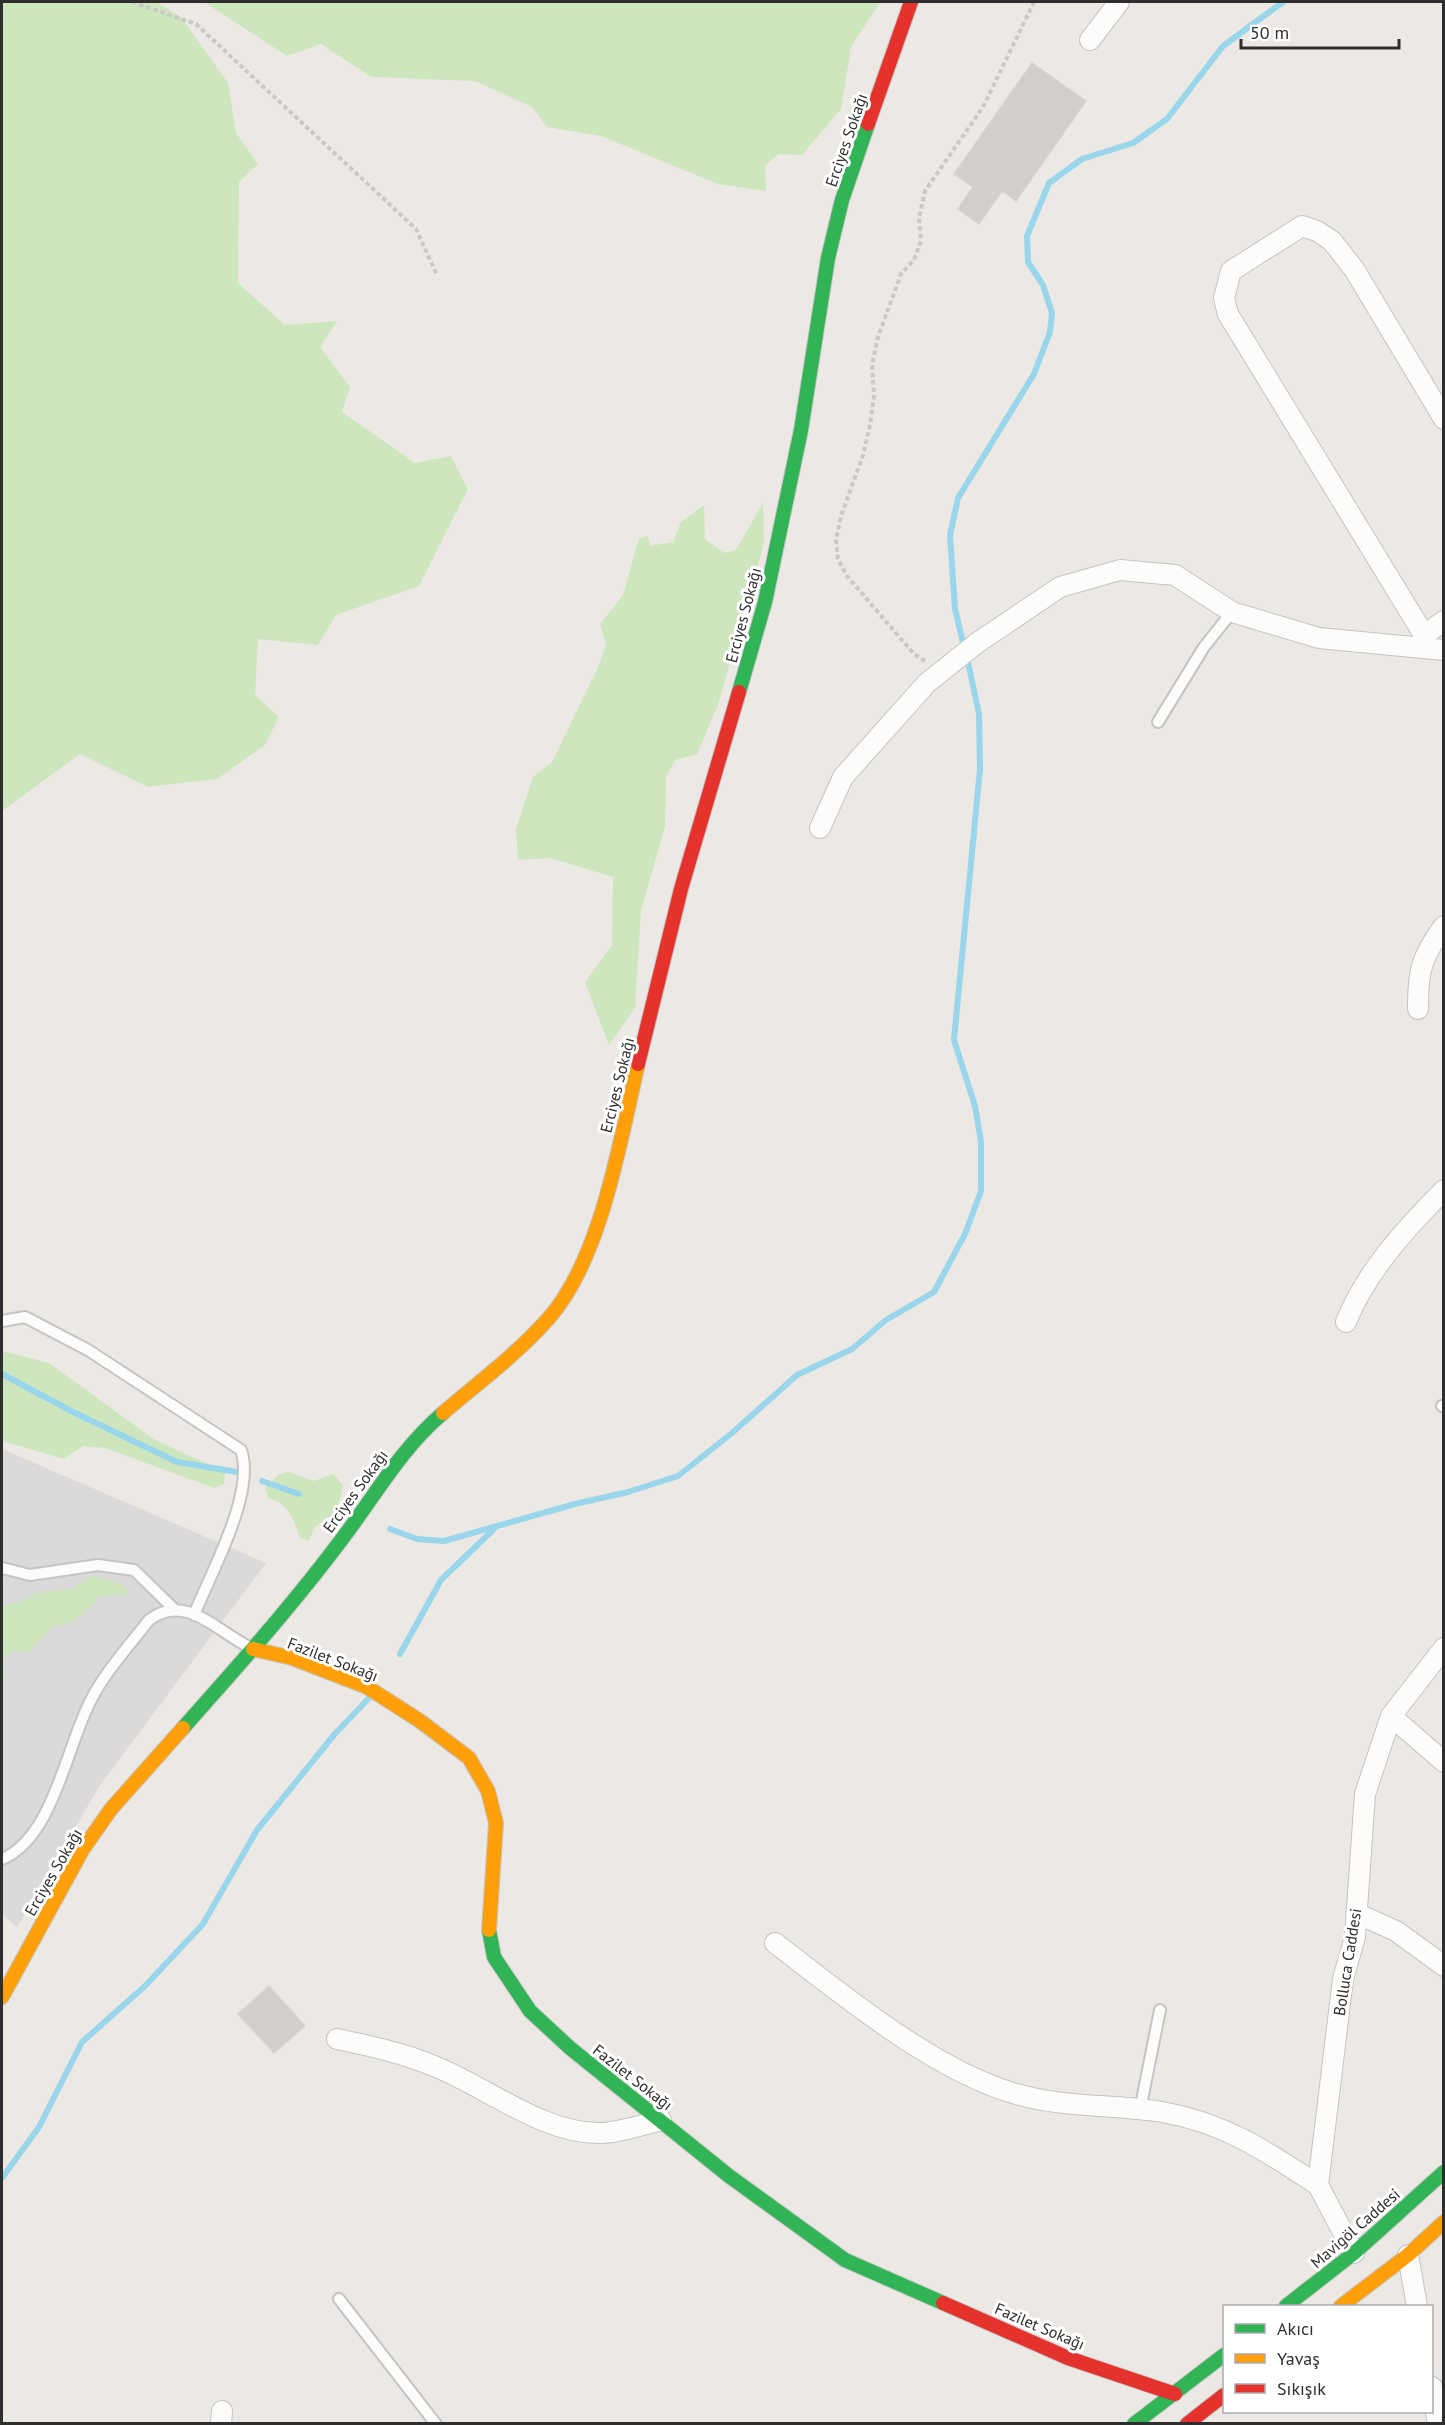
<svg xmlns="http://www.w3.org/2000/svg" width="1445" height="2425" viewBox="0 0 1445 2425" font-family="'PT Sans',sans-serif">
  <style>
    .industrial { fill: #dcd9db }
    .green { fill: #cee6be }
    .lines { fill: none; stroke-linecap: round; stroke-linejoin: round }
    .stream { stroke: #99d6ec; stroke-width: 6 }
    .building { fill: #d1cecb; stroke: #d7d4d0; stroke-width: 1.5 }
    .lane-casing { stroke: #c5c4c5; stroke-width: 14 }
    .street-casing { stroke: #c5c4c5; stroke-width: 22 }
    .fast-casing { stroke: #c5c4c5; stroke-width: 16 }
    .slow-casing { stroke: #c5c4c5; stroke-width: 16 }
    .jam-casing { stroke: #c5c4c5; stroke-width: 16 }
    .path { stroke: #c9c9c8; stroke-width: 4; stroke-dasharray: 4.5 3; stroke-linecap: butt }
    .lane { stroke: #fcfcfb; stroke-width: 10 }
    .street { stroke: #fcfcfb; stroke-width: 20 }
    .fast { stroke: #30b455; stroke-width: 14 }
    .slow { stroke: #ff9f0a; stroke-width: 14 }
    .jam { stroke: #e5322d; stroke-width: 14 }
    .labels { text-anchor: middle; stroke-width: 6; stroke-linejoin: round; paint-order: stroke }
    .street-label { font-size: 16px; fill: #2e2e2e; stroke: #fff }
  </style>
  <rect width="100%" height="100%" fill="#ece8e4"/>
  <path class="industrial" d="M2,1449l264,114 -166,222 -83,142 -15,-13z"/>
  <path class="green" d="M2,2h154l25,15 47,66 8,50 22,31 -19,18 -1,101 47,42 52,-4 -17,26 30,40 -8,25 73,51 36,-7 17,33 -49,97 -83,29 -18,30 -60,-6 -3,56 24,22 -14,28 -48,34 -69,8 -68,-33 -78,57z
    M204,2h676l-29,45 -10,62 -39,46 -23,-1 -14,11 1,26 -48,-7 -117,-48 -54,-9 -15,-20 -57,-26 -104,-4 -50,-33 -34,12z
    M763,503l1,40 -46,162 -21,49 -22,6 -9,17 -1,50 -24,84 -6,97 -26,37 -24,-63 27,-37 1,-68 -63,-19 -32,2 -2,-31 17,-52 19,-15 47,-97 7,-21 -6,-20 23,-29 16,-57 9,-2 2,10 23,-4 8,-20 23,-17 1,34 19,14 12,-3z
    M2,1351l47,12 106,77 70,32 -1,12 -10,4 -109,-40 -22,-2 -19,13 -62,-18z
    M288,1472l26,9 19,-7 10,11 -6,27 -21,14 -8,15 -8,-3c-7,-19 -11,-35 -32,-40l-3,-10 13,-13z
    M91,1576l30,7 9,11 -34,4 -3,8 -22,17 -18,4 -24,25 -17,-1 -8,7 1,22 -3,1v-75l22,-6 11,-7 37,-4z"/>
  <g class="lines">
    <path class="stream" d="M964,647l-9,-38 -5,-74 8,-37 76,-124 16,-42 2,-19 -9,-28 -15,-23 -1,-26 22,-53 33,-24 51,-16 34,-24 56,-73 60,-44
      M2,1374l71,38 104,50 60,10
      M262,1481l37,13
      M390,1529l27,10 27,2 131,-37 53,-12 50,-16 54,-43 65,-58 55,-26 34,-29 48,-28 31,-58 16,-43v-49l-6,-36 -21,-66 26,-271 -1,-55 -12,-57
      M400,1654l41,-74 53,-51
      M2,2178l37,-51 43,-85 63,-56 58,-62 54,-94 77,-95 35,-37"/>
  </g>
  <path class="building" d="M1032,63l54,38 -70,100 -14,-10 -23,33 -21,-15 15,-22 -19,-13z
    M269,1986l36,40 -31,27 -36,-39z"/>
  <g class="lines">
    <defs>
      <path id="lane" d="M1158,722l46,-75 28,-35
        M2,1321l23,-4 63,33 153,100c15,43 -30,122 -47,165
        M1442,1406l2,1
        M2,1568l28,7 68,-10 36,5 39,38
        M2,1859c51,-21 64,-111 88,-157 14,-29 39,-56 59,-82 37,-28 68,12 102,28
        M1140,2110l20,-100
        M339,2299l97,125"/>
      <path id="street" d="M1090,40l29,-38
        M1424,635l-196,-321 -4,-16 7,-27 71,-45 15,5 15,10 22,28 90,150
        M1423,645l1,-10 20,-14
        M820,828l23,-51 84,-94 50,-40 83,-56 60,-17 55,5 57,37 87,26 125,12
        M1418,1009c0,-39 3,-51 26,-83
        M1346,1322c20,-50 60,-94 98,-132
        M1391,1716l53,46
        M1356,1913l40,18 48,35
        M775,1943c68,52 157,126 238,150 49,15 100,11 149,19 63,11 104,39 156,73
        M337,2039c33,7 66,14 97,27 51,20 112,70 169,67 19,-1 39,-8 58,-13
        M1354,2253l-36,-68 25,-206 12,-42 10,-143 26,-78 53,-68
        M1408,2255l9,51
        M1432,2387l6,37
        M221,2424l1,-13"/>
      <path id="fast" d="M739,692l26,-90 36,-172 27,-172 14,-58 26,-76
        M183,1728c57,-64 114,-128 165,-197 31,-42 55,-84 95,-118
        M489,1930l5,27 36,54 40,37 159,128 116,84 98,43
        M1286,2306l68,-53 90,-81
        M1134,2424l90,-69"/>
      <path id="slow" d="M443,1413c35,-30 74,-59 105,-94 53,-59 72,-178 90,-255
        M253,1649l39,9 75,29 53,34 49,37 19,33 8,32 -7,107
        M2,1997l81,-148 28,-40 72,-81
        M1341,2306l67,-51 36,-33"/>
      <path id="jam" d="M868,124l43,-122
        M638,1064l43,-175 58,-197
        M943,2303l125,55 107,36
        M1187,2424l37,-29"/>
    </defs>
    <use href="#lane" class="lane-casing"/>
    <use href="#street" class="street-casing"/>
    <use href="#fast" class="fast-casing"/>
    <use href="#slow" class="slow-casing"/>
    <use href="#jam" class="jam-casing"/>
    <path class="path" d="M132,2l64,22 220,205 21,46
      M925,661l-11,-7 -67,-78 -9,-17 -2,-19 5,-24 22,-61 7,-30 4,-29 -2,-31 6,-28 23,-63 13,-14 7,-19 -2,-22 6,-28 58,-84 51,-105"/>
    <use href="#lane" class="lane"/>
    <use href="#street" class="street"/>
    <use href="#fast" class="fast"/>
    <use href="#slow" class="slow"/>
    <use href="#jam" class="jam"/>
  </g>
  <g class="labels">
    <g class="street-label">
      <text transform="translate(846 140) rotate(-71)" y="6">Erciyes Sokağı</text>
      <text transform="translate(743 615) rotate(-75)" y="6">Erciyes Sokağı</text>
      <text transform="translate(617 1085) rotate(-76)" y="6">Erciyes Sokağı</text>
      <text transform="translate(355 1491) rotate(-54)" y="6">Erciyes Sokağı</text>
      <text transform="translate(333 1659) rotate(21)" y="6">Fazilet Sokağı</text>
      <text transform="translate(53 1872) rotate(-60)" y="6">Erciyes Sokağı</text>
      <text transform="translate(1347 1962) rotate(-81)" y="6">Bolluca Caddesi</text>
      <text transform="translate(633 2077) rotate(38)" y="6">Fazilet Sokağı</text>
      <text transform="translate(1355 2228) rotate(-41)" y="6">Mavigöl Caddesi</text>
      <text transform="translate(1040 2326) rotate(23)" y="6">Fazilet Sokağı</text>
    </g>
  </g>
  <rect width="1445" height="2425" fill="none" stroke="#2e2e2e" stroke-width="6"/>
  <rect x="1223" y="2305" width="210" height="108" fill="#ffffff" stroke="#ababab" stroke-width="1.5"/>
  <rect x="1235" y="2324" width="30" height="9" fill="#30b455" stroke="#ababab" stroke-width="1.5"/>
  <text x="1277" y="2335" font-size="18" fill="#2e2e2e">Akıcı</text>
  <rect x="1235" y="2354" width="30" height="9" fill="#ff9f0a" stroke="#ababab" stroke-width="1.5"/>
  <text x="1277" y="2365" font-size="18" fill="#2e2e2e">Yavaş</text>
  <rect x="1235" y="2384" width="30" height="9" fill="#e5322d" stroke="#ababab" stroke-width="1.5"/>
  <text x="1277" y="2395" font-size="18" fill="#2e2e2e">Sıkışık</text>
  <path d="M1241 39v9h158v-9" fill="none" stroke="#2e2e2e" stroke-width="3"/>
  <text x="1250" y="39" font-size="18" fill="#2e2e2e" stroke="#ffffff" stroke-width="4.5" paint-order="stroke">50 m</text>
</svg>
